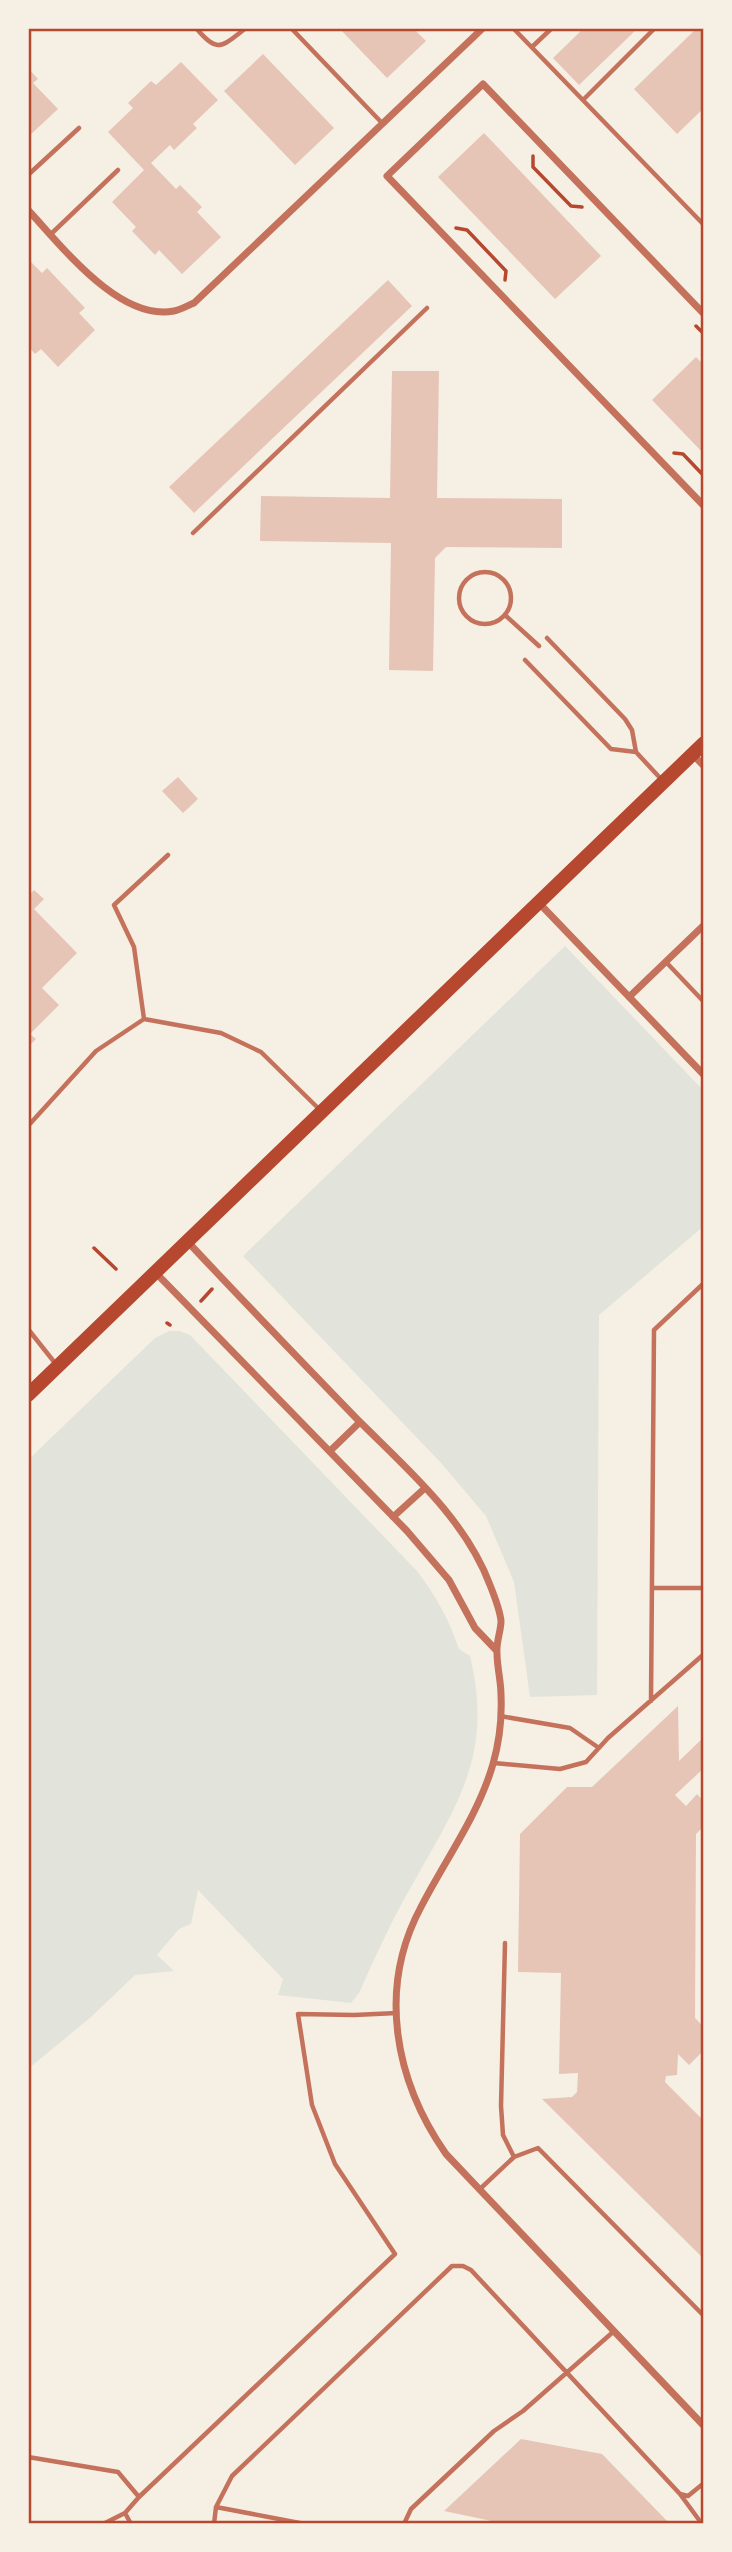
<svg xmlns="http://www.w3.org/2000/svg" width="732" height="2552" viewBox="0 0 732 2552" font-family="'Space Grotesk',sans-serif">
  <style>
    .green { fill: #e2e4dc }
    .building { fill: #e6c5b7 }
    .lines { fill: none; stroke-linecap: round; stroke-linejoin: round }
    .path { stroke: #b5482f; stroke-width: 3.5 }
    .service { stroke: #c5725c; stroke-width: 4.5 }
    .minor { stroke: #c5725c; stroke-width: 7 }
    .secondary { stroke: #b5482f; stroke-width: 14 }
    .neatline { fill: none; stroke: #b5482f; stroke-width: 2.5 }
  </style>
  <rect width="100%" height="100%" fill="#f6efe4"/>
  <path class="green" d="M565,946l139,145v135l-105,89 -2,380 -67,2 -16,-115 -28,-66 -44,-52 -199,-208z
    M169,1331h10l11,4 227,236c19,25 32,48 42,78l11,7c24,99 -13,149 -59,231 -20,34 -36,71 -52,106l-8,10 -73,-8 5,-16 -85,-89 -7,34 -12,5 -22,26 17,16 -39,4 -44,42 -63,52v-609l127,-122z"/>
  <path class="building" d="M339,28h74l13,13 -39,37z
    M584,28h54l-59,57 -26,-27z
    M697,28h7v80l-27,26 -43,-45z
    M263,54l71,74 -39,37 -71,-74z
    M181,62l37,38 -25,24 4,4 -23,22 -4,-5 -19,18 25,26 4,-4 22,22 -5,5 24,25 -39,37 -23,-24 -4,5 -23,-24 4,-4 -24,-25 32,-32 -36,-38 25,-24 -5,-5 23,-22 5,4z
    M28,68l10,11 -5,4 25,26 -30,28z
    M484,133l117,123 -46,43 -117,-122z
    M28,259l14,14 5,-5 38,40 -6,5 16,17 -37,37 -17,-18 -6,5 -7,-8z
    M388,280l24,26 -218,207 -25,-26z
    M696,357l8,8v89l-52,-54z
    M392,371h47l-2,127 125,1v49l-116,-1 -11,11 -2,113 -44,-1 2,-127 -131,-2 1,-45 129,2z
    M178,777l20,22 -15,14 -21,-22z
    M34,890l10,9 -10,10 43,44 -35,35 17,17 -29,29 6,5 -8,8v-151z
    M678,1706l1,55 25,-24v31l-29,27 11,11 11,-12 7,8v24l-8,8 -1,184 9,9v23l-15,15 -11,-11 -1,21 -11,1 -1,6 39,39v138l-162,-160 30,-2 5,-5 1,-19 -19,1 2,-101 -43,-1 2,-138 47,-47h25z
    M521,2439l81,15 68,70h-164l-62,-13z"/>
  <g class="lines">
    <path class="path" d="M533,156v11l38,39 11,1
      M456,228l11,2 39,41 -1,9
      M696,326l8,8
      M674,453l9,1 21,22
      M94,1248l22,21
      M201,1301l11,-12
      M167,1323l3,2"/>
    <path class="service" d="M196,28c22,26 25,19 50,0
      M291,28l91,95
      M513,28l191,197
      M532,47l20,-19
      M583,100l72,-72
      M28,175l51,-47
      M51,234l67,-64
      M193,533l234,-225
      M459 598a26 26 0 1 1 52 0a26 26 0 1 1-52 0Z
      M505,615l34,31
      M547,638l78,81 7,11 4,22 25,27
      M525,660l86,89 25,3
      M666,962l38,40
      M144,1019l-10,-72 -20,-42 54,-50
      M28,1126l68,-75 48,-32 77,14 40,19 58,57
      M28,1329l27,34
      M652,1588h52
      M651,1701l3,-371 50,-47
      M500,1716l70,12 29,20
      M494,1763l66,6 26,-7 22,-24 96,-84
      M505,1943l-4,163 2,29 11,22
      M480,2189l34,-32 24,-9 166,168
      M28,2457l90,15 21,25
      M680,2494l22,30
      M216,2507l89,17
      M125,2513l6,11
      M103,2524l22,-11 14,-16 256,-243 -60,-90 -23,-59 -14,-91 56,1 43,-2
      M214,2524l2,-17 16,-31 220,-210h11l8,4 209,224 8,2 16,-13
      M404,2524l7,-15 83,-78 29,-20 90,-79"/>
    <path class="minor" d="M28,210c33,35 91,112 146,101 6,-1 13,-5 20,-8l289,-275
      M704,314l-221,-230 -96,92 317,330
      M692,754l12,12
      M539,903l165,172
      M629,997l75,-72
      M187,1241c56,60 113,119 170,178 49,49 108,99 133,166 4,10 10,25 11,36 0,10 -5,21 -4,32 0,14 4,28 4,42 1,22 -2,48 -8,69 -15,52 -48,96 -72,143 -44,82 -26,174 25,247l258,272
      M155,1272l252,259 42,49 26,48 21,22
      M330,1451l30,-29
      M393,1517l32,-29"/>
    <path class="secondary" d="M28,1395l676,-652"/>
  </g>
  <rect width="732" height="2552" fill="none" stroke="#f6efe4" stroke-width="60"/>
  <rect x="30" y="30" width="672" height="2492" class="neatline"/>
</svg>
